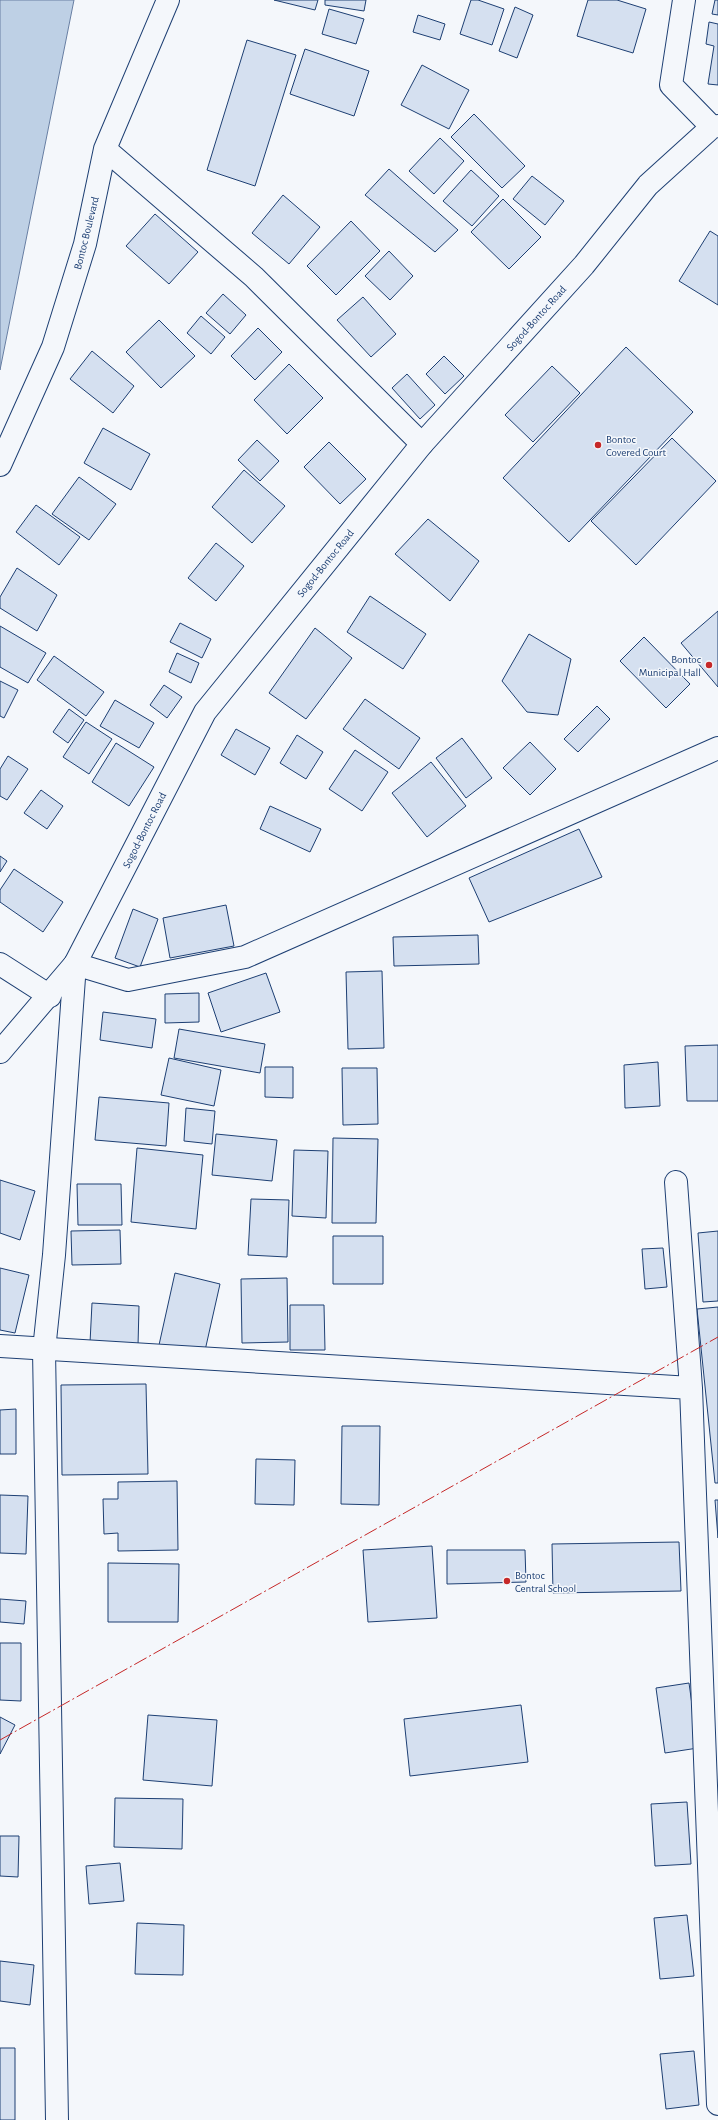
<svg xmlns="http://www.w3.org/2000/svg" width="718" height="2120" viewBox="0 0 718 2120" font-family="'Alegreya Sans',sans-serif">
  <style>
    .water { fill: #bed0e5; stroke: #687fa3 }
    .building { fill: #d5e0f0; stroke: #1d3f73 }
    .lines { fill: none; stroke-linecap: round; stroke-linejoin: round }
    .minor-casing { stroke: #1d3f73; stroke-width: 24 }
    .tertiary-casing { stroke: #1d3f73; stroke-width: 24 }
    .primary-casing { stroke: #1d3f73; stroke-width: 24 }
    .minor { stroke: #f4f7fb; stroke-width: 22 }
    .tertiary { stroke: #f4f7fb; stroke-width: 22 }
    .primary { stroke: #f4f7fb; stroke-width: 22 }
    .power { stroke: #c62828; stroke-width: 1; stroke-dasharray: 14 3 2 3; stroke-linecap: butt }
    .poi-dot { fill: #c62828; stroke: #f4f7fb; stroke-width: 1.5 }
    .labels { text-anchor: middle; stroke-width: 3; stroke-linejoin: round; paint-order: stroke }
    .street-label { font-size: 11px; fill: #1d3f73; stroke: #f4f7fb }
    .poi-label { font-size: 11px; fill: #1d3f73; stroke: #f4f7fb; text-anchor: start }
  </style>
  <rect width="100%" height="100%" fill="#f4f7fb"/>
  <path class="water" d="M0,0h74l-74,370z"/>
  <path class="building" d="M274,0h44l-3,10z
    M325,0h41l-2,11 -39,-6z
    M471,0h7l26,9 -12,36 -32,-11z
    M588,0h29l29,9 -13,44 -56,-17z
    M715,0h3v15l-6,-1z
    M515,7l18,8 -16,43 -18,-7z
    M329,9l35,10 -8,25 -34,-10z
    M418,15l27,9 -5,16 -27,-8z
    M709,22l9,2v61l-10,-1 6,-38 -8,-2z
    M247,40l49,15 -41,131 -48,-16z
    M305,49l64,22 -15,45 -64,-22z
    M422,65l47,25 -20,39 -48,-24z
    M474,114l51,52 -23,22 -51,-51z
    M440,138l24,23 -30,33 -25,-23z
    M389,169l69,61 -23,22 -70,-57z
    M471,170l28,26 -27,30 -29,-25z
    M532,176l32,25 -19,24 -32,-26z
    M283,195l37,32 -31,37 -37,-31z
    M503,199l38,38 -32,32 -38,-37z
    M155,214l43,38 -29,32 -43,-38z
    M351,221l29,30 -44,44 -29,-29z
    M710,231l8,5v69l-39,-24z
    M389,251l24,25 -23,24 -25,-24z
    M223,294l23,21 -16,19 -24,-21z
    M363,297l33,37 -25,23 -34,-37z
    M201,316l24,21 -14,17 -24,-21z
    M159,320l36,36 -34,32 -35,-36z
    M258,328l24,24 -27,28 -24,-24z
    M626,347l67,65 -124,130 -66,-64z
    M92,351l42,35 -21,27 -43,-34z
    M444,356l20,20 -19,18 -19,-20z
    M289,364l34,34 -36,36 -33,-34z
    M552,366l28,27 -47,49 -28,-27z
    M407,374l28,31 -15,14 -28,-31z
    M103,428l47,26 -19,36 -47,-27z
    M672,438l44,43 -80,84 -45,-44z
    M257,440l22,21 -19,20 -22,-21z
    M329,442l37,37 -26,25 -36,-37z
    M244,470l41,36 -33,37 -40,-36z
    M79,477l37,27 -27,36 -37,-26z
    M36,505l44,32 -21,28 -43,-33z
    M428,519l51,42 -29,40 -55,-47z
    M216,543l28,23 -28,35 -28,-23z
    M17,568l40,27 -20,36 -37,-23v-11z
    M370,596l56,38 -23,35 -56,-37z
    M718,611v76l-37,-44z
    M180,623l31,16 -9,19 -32,-16z
    M0,626l46,27 -18,30 -28,-16z
    M315,628l37,30 -46,61 -37,-26z
    M529,634l42,25 -13,56 -31,-3 -25,-31z
    M644,637l46,47 -24,24 -46,-47z
    M177,653l22,10 -8,20 -22,-11z
    M54,656l50,36 -18,24 -49,-36z
    M0,681l18,9 -14,28 -4,-2z
    M164,685l18,12 -15,21 -17,-13z
    M365,699l55,39 -21,31 -56,-40z
    M115,700l39,23 -15,25 -39,-22z
    M597,706l13,13 -32,33 -14,-13z
    M69,709l15,11 -16,23 -15,-11z
    M86,722l26,17 -23,35 -26,-17z
    M236,729l34,19 -15,27 -34,-20z
    M297,735l26,17 -17,27 -26,-16z
    M462,738l30,40 -26,20 -30,-40z
    M530,742l26,27 -26,26 -27,-27z
    M116,743l38,24 -25,39 -37,-24z
    M355,750l33,22 -26,39 -33,-22z
    M8,756l20,13 -21,31 -7,-4v-27z
    M431,762l35,44 -39,31 -35,-44z
    M41,790l22,16 -16,23 -23,-16z
    M270,806l51,23 -11,23 -50,-23z
    M579,829l23,48 -113,45 -20,-44z
    M0,856l7,5 -7,11z
    M14,869l49,33 -20,30 -43,-30v-12z
    M226,905l8,41 -64,12 -7,-40z
    M133,909l25,10 -18,48 -25,-9z
    M478,935l1,29 -85,2 -1,-29z
    M382,971l2,77 -36,1 -2,-77z
    M266,973l14,39 -59,20 -13,-39z
    M199,993v29l-34,1v-29z
    M103,1012l53,7 -4,29 -52,-8z
    M179,1029l86,15 -5,29 -86,-15z
    M718,1045v56h-31l-2,-55z
    M169,1058l52,12 -7,36 -53,-11z
    M658,1062l2,44 -35,2 -1,-43z
    M265,1067h28v31l-28,-1z
    M342,1068h35l1,56 -35,1z
    M99,1097l70,6 -3,43 -71,-6z
    M186,1108l29,3 -3,33 -28,-3z
    M216,1134l61,6 -5,41 -60,-6z
    M333,1138l45,1 -2,84h-44z
    M137,1148l66,7 -7,74 -65,-7z
    M294,1150l34,1 -2,67 -34,-2z
    M0,1180l35,11 -15,49 -20,-7z
    M77,1184h44l1,41h-44z
    M251,1199l38,1 -2,57 -39,-2z
    M120,1230l1,34 -49,1 -1,-34z
    M718,1231v70l-15,1 -5,-69z
    M333,1236h50v48h-50z
    M663,1248l4,39 -22,2 -3,-40z
    M0,1268l29,7 -14,58 -15,-3z
    M175,1273l45,11 -16,71 -45,-10z
    M287,1278l1,64 -46,1 -1,-64z
    M92,1303l47,3 -1,40 -48,-3z
    M290,1305h34l1,45h-35z
    M718,1307v176h-3l-18,-174z
    M146,1384l2,90 -86,1 -1,-90z
    M16,1409v45h-16v-44z
    M342,1426h38l-1,79 -38,-1z
    M256,1459l39,1 -1,45 -39,-1z
    M177,1481l1,69 -60,1v-18l-14,1 -1,-35h15v-17z
    M0,1495l28,1 -2,58 -26,-1z
    M715,1500h3v38z
    M679,1542l2,49 -128,2 -1,-49z
    M432,1546l5,72 -69,4 -5,-72z
    M447,1550h78l1,32 -79,2z
    M108,1563l71,1 -1,58h-70z
    M0,1599l26,2 -2,23 -24,-2z
    M0,1643h21v58l-21,-1z
    M689,1683l9,65 -33,5 -9,-65z
    M521,1705l7,57 -118,14 -6,-57z
    M148,1715l69,5 -5,66 -69,-6z
    M0,1717l15,8 -15,29z
    M115,1798l68,1 -1,50 -68,-2z
    M687,1802l4,62 -36,2 -4,-62z
    M0,1836h19l-1,41 -18,-1z
    M120,1863l4,38 -35,3 -3,-38z
    M687,1915l7,61 -34,3 -6,-61z
    M137,1923l47,2 -1,50 -48,-1z
    M0,1961l34,4 -4,40 -30,-4z
    M0,2048h15v72h-15z
    M694,2051l5,54 -33,4 -6,-55z"/>
  <g class="lines">
    <defs>
      <path id="minor" d="M684,0l-13,85 41,42
        M105,149l149,128 168,167
        M0,465l53,-118 32,-103 20,-95 63,-149
        M0,964l50,32
        M75,964l53,16 117,-23 473,-209
        M676,1182l15,206 27,716
        M0,1346l691,42"/>
      <path id="tertiary" d="M57,2120l-13,-770 10,-95 21,-291"/>
      <path id="primary" d="M0,1052l75,-88 130,-252 217,-268 162,-179 64,-80 64,-58 6,-1"/>
    </defs>
    <use href="#minor" class="minor-casing"/>
    <use href="#tertiary" class="tertiary-casing"/>
    <use href="#primary" class="primary-casing"/>
    <use href="#minor" class="minor"/>
    <use href="#tertiary" class="tertiary"/>
    <use href="#primary" class="primary"/>
    <path class="power" d="M0,1740l718,-403"/>
  </g>
  <g class="poi-dot">
    <circle cx="598" cy="445" r="4"/>
    <circle cx="709" cy="665" r="4"/>
    <circle cx="507" cy="1581" r="4"/>
  </g>
  <g class="labels">
    <g class="street-label">
      <text transform="translate(86 233) rotate(-76)" y="4">Bontoc Boulevard</text>
      <text transform="translate(536 318) rotate(-48)" y="4">Sogod-Bontoc Road</text>
      <text transform="translate(325 563) rotate(-51)" y="4">Sogod-Bontoc Road</text>
      <text transform="translate(144 830) rotate(-63)" y="4">Sogod-Bontoc Road</text>
    </g>
    <g class="poi-label">
      <text x="606" y="443">Bontoc<tspan x="606" dy="13">Covered Court</tspan></text>
      <text x="701" y="663" text-anchor="end">Bontoc<tspan x="701" dy="13">Municipal Hall</tspan></text>
      <text x="515" y="1579">Bontoc<tspan x="515" dy="13">Central School</tspan></text>
    </g>
  </g>
</svg>
